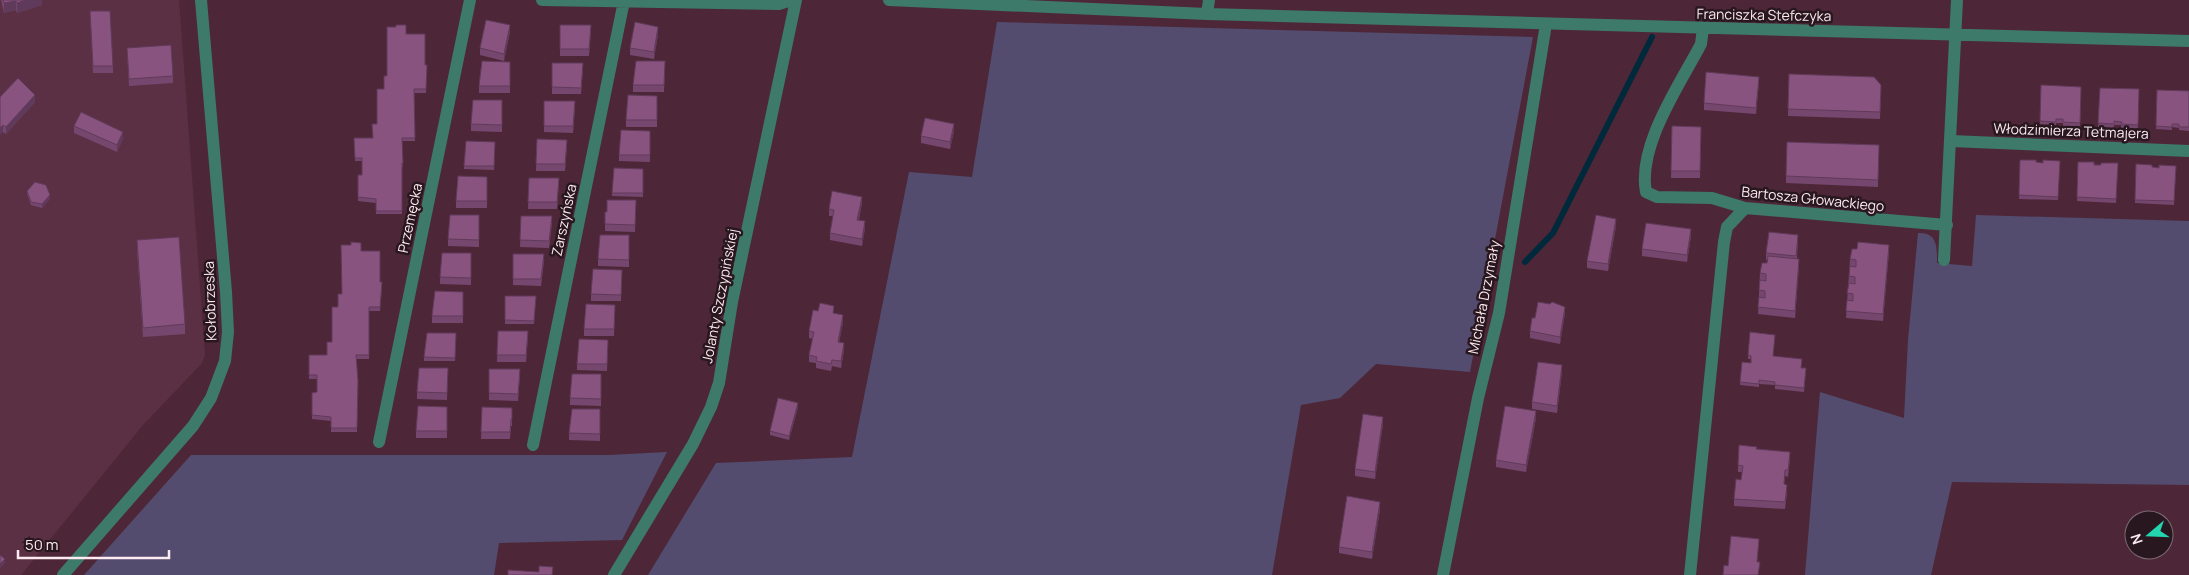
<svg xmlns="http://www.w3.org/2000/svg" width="2189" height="575" viewBox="0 0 2189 575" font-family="Manrope,sans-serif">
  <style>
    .built { fill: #5c3044 }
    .green { fill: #534c6f }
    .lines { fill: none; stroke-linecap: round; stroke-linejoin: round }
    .stream { stroke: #00293c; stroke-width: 6 }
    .street { stroke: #3d7a69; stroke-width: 12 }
    .wall { fill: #76476e }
    .shaded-wall { fill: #603a5a }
    .building { fill: #895380; stroke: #603a5a }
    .labels { text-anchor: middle; stroke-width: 5; stroke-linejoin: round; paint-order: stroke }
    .street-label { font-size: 14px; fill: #feeaf1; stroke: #28171e }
  </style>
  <rect width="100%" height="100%" fill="#4d2738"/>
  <path class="built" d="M0,0h179l26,355 -3,8 -59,62 -122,150h-21z"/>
  <path class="green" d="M997,22l536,15 -63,335 -94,-8 -36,34 -39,7 -29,170h-624l68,-112 136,-6 57,-285 63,5z
    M1976,215l213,6v264l-237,-3 -21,93h-126l15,-183 84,26 4,-78 10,-107c20,-1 19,15 19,30l35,3z
    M667,452l-45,88 -123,3 -5,32h-410l107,-120h418z"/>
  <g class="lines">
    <path class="stream" d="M1525,262l28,-29 99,-196"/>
    <path class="street" d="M542,0l237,4 12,-4
      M889,0l318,14 982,27
      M1207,14l2,-14
      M1703,28l-2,16c-21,40 -64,102 -55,148l11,5 55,1 33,10 202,17
      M1951,141l238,10
      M1944,260l13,-260
      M379,442l91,-442
      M533,445l91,-444
      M63,575l130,-149 18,-28 14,-37 3,-29 -2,-40 -25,-292
      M614,575l79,-131 18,-37 8,-24 13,-81 64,-302
      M1443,575l35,-177 21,-85 47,-289
      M1690,575l34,-333 3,-15 18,-19"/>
  </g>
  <path class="wall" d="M1,0h41v5l-25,8 -1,-3 -12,3z
    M90,11l23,55v7h-20z
    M560,25l31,7 -2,24h-29z
    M510,32l-6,29 -24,-6v-7z
    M406,34l19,31h2l-1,28h-12l1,48h-13l1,26h-1v47h-26v-11l-18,-2v-26h4v-14h-7l-1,-23h19l4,-14 10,-48z
    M658,34l-4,25 -24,-4v-7z
    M127,48l46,28v7l-44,3z
    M665,61l-1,31h-31v-7z
    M510,62v31h-31v-7z
    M552,63l31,7 -2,24h-29z
    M1789,74l92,11 -1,34 -92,-3z
    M1759,83l-3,31 -52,-4v-7z
    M2041,85l40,2 -1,39h-17v-3h-7v2l-16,-1z
    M2100,88l39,1 -1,39h-17v-3h-7v3l-16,-1z
    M2157,90l32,1v40l-10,-1v-2l-7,-1v3l-16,-1z
    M657,96v31h-31v-7z
    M0,97l35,5 -29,32 -3,-2z
    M502,100v32l-31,-1v-7z
    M544,101l31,7 -2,25 -29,-1z
    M74,126l49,13 -6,13 -43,-19z
    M1672,126l29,1 -1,51h-29z
    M650,131v31l-31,-1v-6z
    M954,131l-4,18 -29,-6v-7z
    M537,139l30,8 -2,24h-29z
    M495,142l-1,28 -30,-1v-3z
    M1879,145l-1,42 -92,-4v-7z
    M2020,160l23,3 17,-2 -2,39 -39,-1z
    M2078,162l20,3 20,-2 -2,40 -39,-2z
    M2136,164l16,3 7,1 17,-2 -2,39 -39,-2z
    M643,169v28l-31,-1v-3z
    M487,177v31h-31v-7z
    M529,178l30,7 -2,24h-29z
    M27,191l23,8 -8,9 -11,-3 -4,-11z
    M636,200l-1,32 -30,-1v-19h2z
    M862,203l-3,17 6,8 -3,18 -32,-6v-7l3,-17h-4v-7z
    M479,215v32l-31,-1v-7z
    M521,216l31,7 -3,25 -29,-1z
    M1616,226l-8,45 -21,-3v-7z
    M629,235v32l-31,-1v-7z
    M1691,236l-4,26 -45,-6v-7z
    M137,240l48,84v10l-42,3 -6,-87z
    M1798,241l-1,18 2,7 -4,52 -37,-4 2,-41 7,-10 1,-3h-2v-7z
    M351,245l10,6 21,35 -2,25h-11v48h-12v73h-26v-11l-19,-2v-26l5,-1v-13h-8v-24h18l5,-13z
    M1889,252l-6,69 -37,-3 4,-59z
    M471,253v32l-31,-1v-7z
    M513,254l31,7 -3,25 -28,-1z
    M622,270l-1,31h-30v-7z
    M463,292v31h-31v-7z
    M505,296h31l-2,28h-29z
    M1550,304l15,9 -5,31 -30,-6v-7l5,-13z
    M615,305l-1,31h-30v-7z
    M834,314l9,8 -4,20 5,8 -3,18 -9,-2 -1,5 -15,-3v-5l-7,-1v-7l4,-16 -4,-1v-7z
    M498,331l30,7 -2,24h-29z
    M456,333l-1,28h-31v-4z
    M608,340l-1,31 -30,-1v-6z
    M1748,355l25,1 28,12h5l-2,24 -29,-3v-4l-16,-1v3l-19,-2v-3l11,-19v-4h-3z
    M448,368l-1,32 -30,-1v-7z
    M489,369l31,7 -2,25 -29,-1z
    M1562,372l-5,41 -25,-4v-7z
    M601,374v32l-31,-1v-7z
    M447,407v31h-31v-7z
    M482,407l30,1v18h-1l-1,13h-29z
    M798,407l-9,33 -19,-5v-4z
    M600,409v32l-31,-1v-7z
    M1536,418l-10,54 -30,-5v-7z
    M1383,424l-8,55 -20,-3v-7z
    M1757,449l33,10 -2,18 -3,-1 -1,8 3,8 -2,17 -51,-3v-7l7,-19 1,-8h-4v-7z
    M1380,509l-8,50 -33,-6v-6z"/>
  <path class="shaded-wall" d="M26,0h16v5l-25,8v-10z
    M16,1v9l-12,3v-10z
    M510,25v7l-6,29v-7z
    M658,27v7l-4,25v-7z
    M35,95v7l-29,32v-7z
    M954,124v7l-4,18v-7z
    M3,125v7l-3,3v-7z
    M123,132v7l-6,13v-7z
    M50,195v4l-8,9v-4z
    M862,197v6l-5,24v-7z
    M1616,219v7l-8,45v-7z
    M865,221v7l-3,18v-7z
    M1691,229v7l-4,26v-7z
    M1889,245v7l-6,69v-7z
    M1799,259v7l-4,52v-7z
    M1565,307v6l-5,31v-7z
    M843,315v7l-5,27v-7z
    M844,343v7l-3,18v-7z
    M1562,365v7l-5,41v-7z
    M798,403v4l-9,33v-4z
    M1536,411v7l-10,54v-7z
    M1383,417v7l-8,55v-7z
    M1380,502v7l-8,50v-7z
    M5,559v4l-5,5v-4z"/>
  <path class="building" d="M3,0h23l-9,3 -1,-2 -12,2z
    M90,11h20l3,55h-20z
    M486,20l24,5 -6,29 -24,-6z
    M635,22l23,5 -4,25 -24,-4z
    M396,25h10v9h19v31h2l-1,24h-12l1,49h-13l1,25h-1v48h-26v-12l-18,-2v-22h4v-17h-7l-1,-20h19l-1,-14h5v-35h7v-13h3v-49h9z
    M560,25h31l-2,24h-29z
    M171,45l2,31 -44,3 -2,-31z
    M482,61l28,1v24h-31z
    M636,61h29l-1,24h-31z
    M552,63h31l-2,25 -29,-1z
    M1706,72l53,5 -3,31 -52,-5z
    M1789,74l85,3 7,8 -1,27 -92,-3z
    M18,78l17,17 -29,32 -3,-2 -3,3v-31z
    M2041,85l40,2 -1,36 -17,-1v-3h-7v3l-16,-1z
    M2100,88l39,1 -1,36 -17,-1 1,-2 -8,-1v3l-16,-1z
    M2157,90l32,1v36h-10v-3h-7v3l-16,-1z
    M628,95l29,1v24h-31z
    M473,100h29v25l-31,-1z
    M544,101h31l-2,25h-29z
    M81,112l42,20 -6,13 -43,-19z
    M925,118l29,6 -4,18 -29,-6z
    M1672,126l29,1 -1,44h-29z
    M621,130l29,1v24h-31z
    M537,139l30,1 -2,24h-29z
    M466,141l29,1 -1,24h-30z
    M1787,142l92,3 -1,35 -92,-4z
    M2020,160h16v2l7,1v-3l17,1 -2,36 -39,-2z
    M2078,162h16v3h7v-2h17l-2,36 -39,-2z
    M2136,164l16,1v2l7,1v-3l17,1 -2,35 -39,-1z
    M614,168l29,1v24h-31z
    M458,176l29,1v24h-31z
    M529,178h30l-2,24h-29z
    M35,182l11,3 4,10 -8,9 -11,-2 -4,-11z
    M832,191l30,6 -5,23 8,1 -3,18 -32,-6 4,-23 -5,-1z
    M607,200h29l-1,25 -30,-1v-12h2z
    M450,215h29v25l-31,-1z
    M1596,215l20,4 -8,45 -21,-3z
    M521,216h31l-3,25 -29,-1z
    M1646,223l45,6 -4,26 -45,-6z
    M1769,232l29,3 -2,21 -30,-3z
    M600,235h29v25l-31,-1z
    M179,237l6,87 -42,4 -6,-88z
    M351,242l10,1v8h19v31h2l-2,25h-11v48h-13l2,26 -1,47h-26v-11l-19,-2v-22l5,-1v-17h-8v-20h18v-13h5v-35h6v-13h4l-1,-49h10z
    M1858,242l31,3 -6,69 -37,-3 1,-11 6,1v-7l-6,-1 2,-10 6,1v-7l-6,-1 1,-10 6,1v-7l-6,-1 2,-10h5z
    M442,253h29v25l-31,-1z
    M513,254h31l-3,25h-28z
    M1768,256l31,3 -4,52 -37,-4 1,-10 6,1v-7l-6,-1 1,-10 6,1v-7l-6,-1 2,-10h5z
    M593,269l29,1 -1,25 -30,-1z
    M435,291l28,1v24h-31z
    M505,296h31l-2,25 -29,-1z
    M1538,302l12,2 2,-2 13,5 -5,30 -30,-6 2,-13h3z
    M820,303l14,3 -1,7 10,2 -5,27 6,1 -3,18 -9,-1 -1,4 -15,-3 1,-4 -8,-2 5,-23 -5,-1 4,-21 5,1z
    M586,304l29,1 -1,24h-30z
    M498,331h30l-2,24h-29z
    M1750,332l25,3 -2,21 29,3 -1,9h5l-2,20 -29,-3v-3l-16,-2v4l-19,-2 2,-20 9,1v-7l-3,-1z
    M427,333h29l-1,25 -31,-1z
    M579,339l29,1 -1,24h-30z
    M1538,362l24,3 -5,41 -25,-4z
    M419,368h29l-1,25 -30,-1z
    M489,369h31l-2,25 -29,-1z
    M572,374h29v25l-31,-1z
    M778,398l20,5 -9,33 -19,-5z
    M418,406l29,1v24h-31z
    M1505,406l31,5 -10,54 -30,-5z
    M482,407l30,1v11h-1l-1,13h-29z
    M572,409h28v25l-31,-1z
    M1363,414l20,3 -8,55 -20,-3z
    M1739,445l18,2 -1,2 34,3 -2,18h-3l-1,14 3,1 -2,17 -51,-3 2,-20 5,1 2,-14 -5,-1z
    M1347,496l33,6 -8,50 -33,-5z
    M1731,536l28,3 -2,23h3l-2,13h-35l1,-10 4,1z
    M0,555l5,4 -5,5z
    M539,566l14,1 -1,8h-44v-5l31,2z"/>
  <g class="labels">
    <g class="street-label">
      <text transform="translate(1764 15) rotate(1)" y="5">Franciszka Stefczyka</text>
      <text transform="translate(2071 131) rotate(2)" y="5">Włodzimierza Tetmajera</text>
      <text transform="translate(1813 199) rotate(6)" y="5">Bartosza Głowackiego</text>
      <text transform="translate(410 218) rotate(-78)" y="5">Przemęcka</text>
      <text transform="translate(564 220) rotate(-78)" y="5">Zarszyńska</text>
      <text transform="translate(720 296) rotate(-79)" y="5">Jolanty Szczypińskiej</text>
      <text transform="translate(1484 297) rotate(-79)" y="5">Michała Drzymały</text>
      <text transform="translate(210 301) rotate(-92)" y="5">Kołobrzeska</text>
    </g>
  </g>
  <g transform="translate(2149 535) rotate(251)"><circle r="24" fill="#28171e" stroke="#7e6b72"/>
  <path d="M0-4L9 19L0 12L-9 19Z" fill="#22d5af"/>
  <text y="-8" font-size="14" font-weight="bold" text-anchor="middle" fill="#feeaf1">N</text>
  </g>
  <path d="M18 550v8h151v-8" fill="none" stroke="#feeaf1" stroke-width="2.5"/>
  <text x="25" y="550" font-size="15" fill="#feeaf1" stroke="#28171e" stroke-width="4" paint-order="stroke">50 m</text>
</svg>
